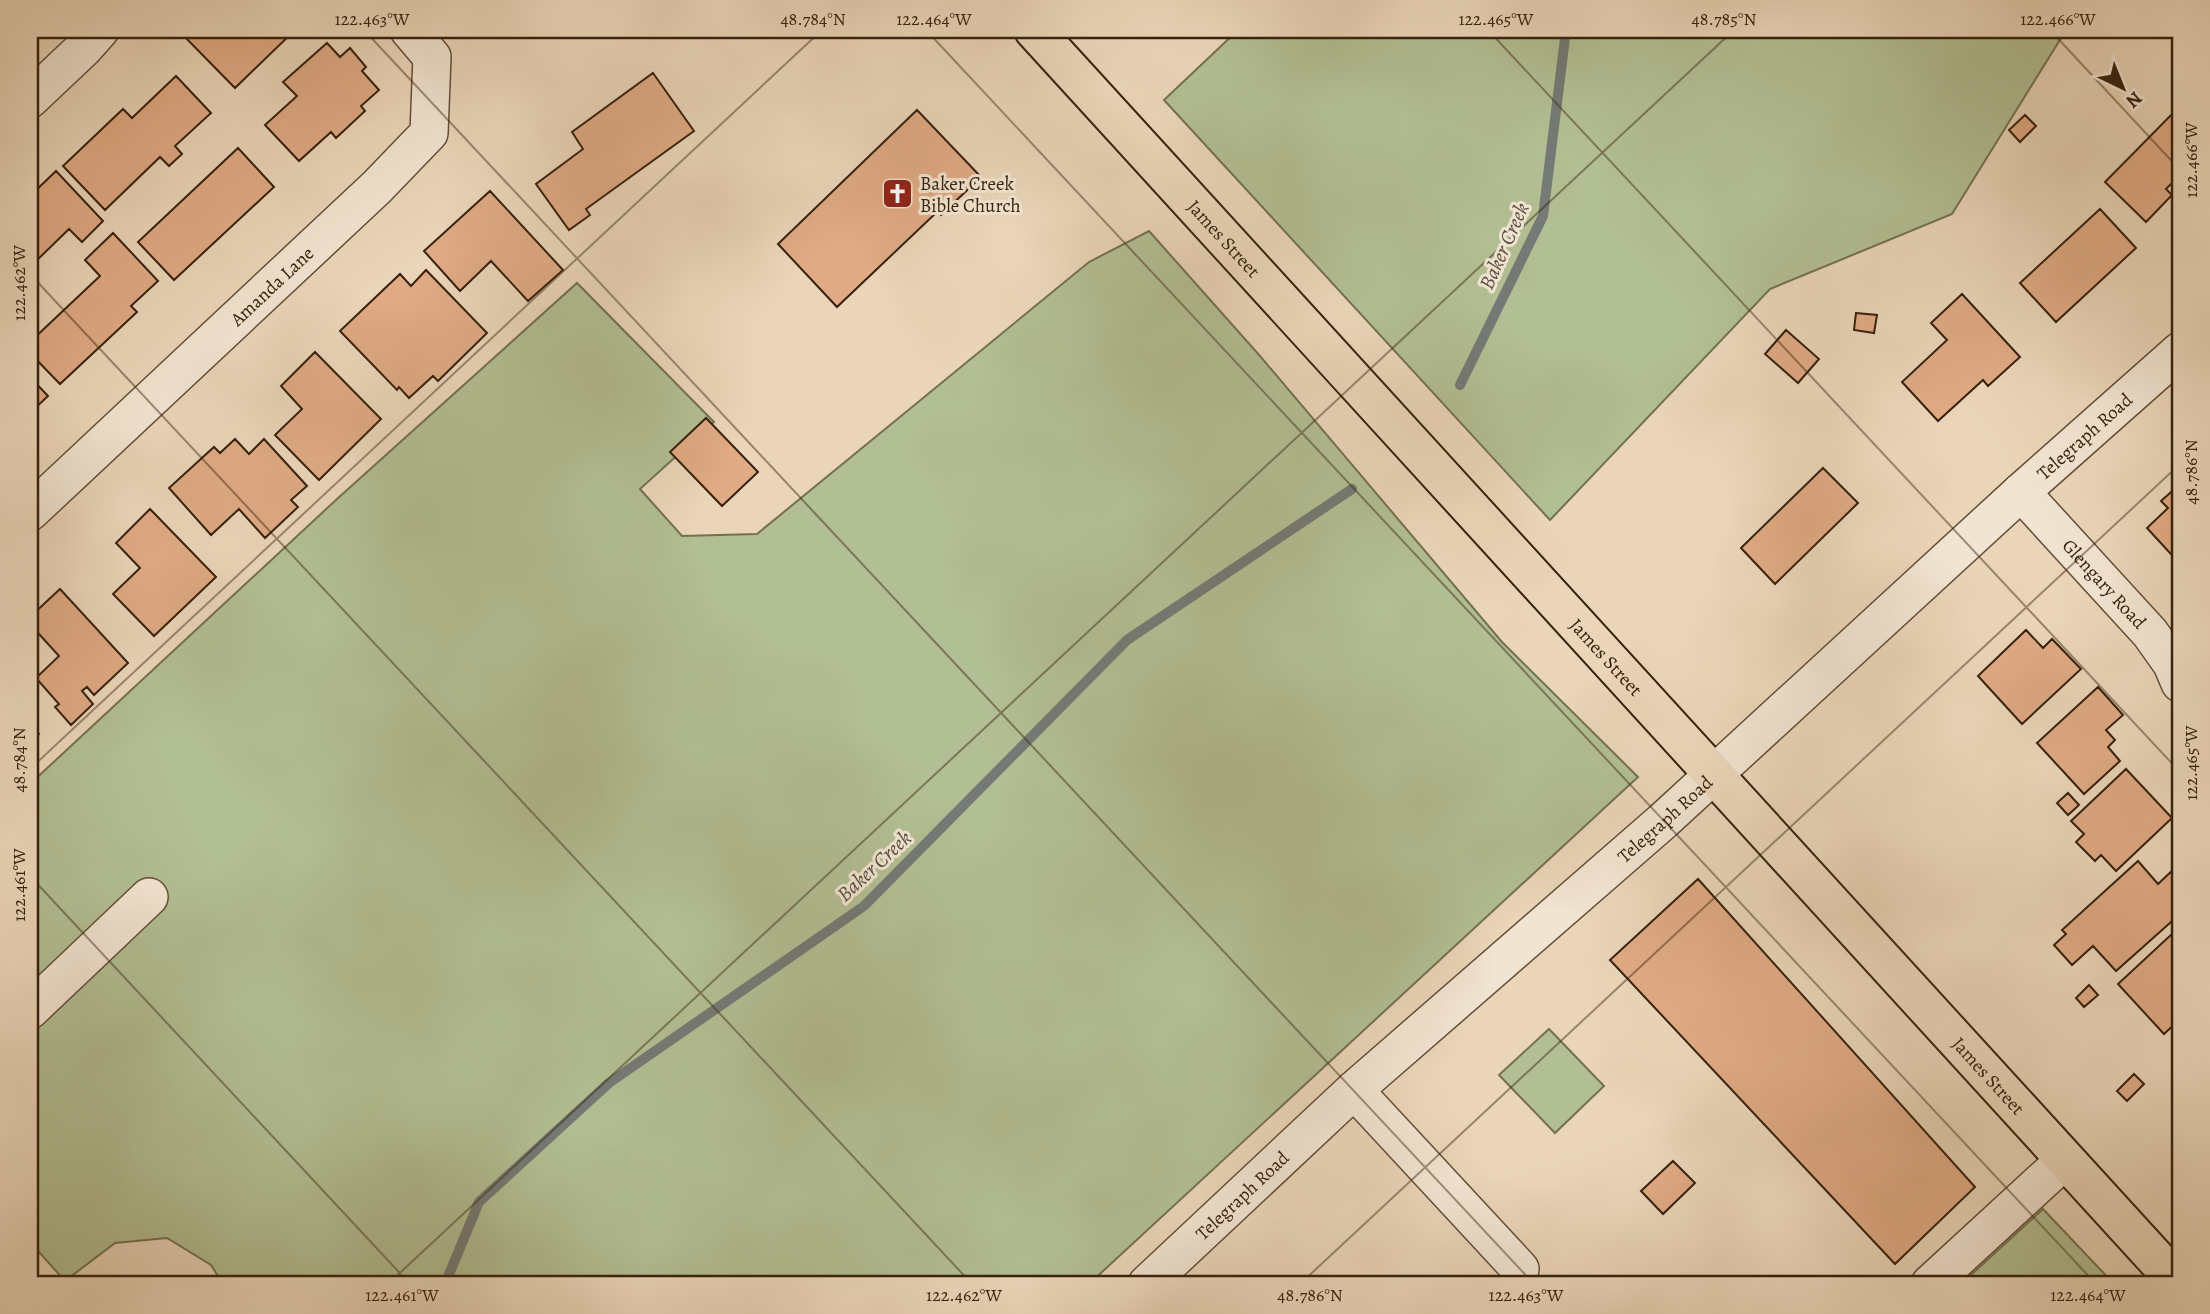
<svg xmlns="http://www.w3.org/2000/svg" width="2210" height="1314" viewBox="0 0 2210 1314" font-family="Alegreya,serif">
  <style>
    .green { fill: #b2be93; stroke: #747050; stroke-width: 2 }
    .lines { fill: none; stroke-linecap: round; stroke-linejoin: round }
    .stream { stroke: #747a75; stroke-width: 10 }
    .building { fill: #dfaa84; stroke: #37210d; stroke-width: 2 }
    .minor-casing { stroke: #644e38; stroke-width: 40 }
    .major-casing { stroke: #37210d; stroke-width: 42 }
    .minor { stroke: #f1e4d1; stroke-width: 37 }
    .major { stroke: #ead5b8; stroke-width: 38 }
    .ticks { fill: none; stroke: #37210d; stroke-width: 2; stroke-opacity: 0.45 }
    .labels { text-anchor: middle; stroke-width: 6; stroke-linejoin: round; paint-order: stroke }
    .poi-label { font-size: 19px; fill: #37210d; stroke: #f1e4d1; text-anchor: start }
    .street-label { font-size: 19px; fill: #37210d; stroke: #f1e4d1 }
    .water-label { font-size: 21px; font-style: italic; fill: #564e41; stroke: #f1e4d1 }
    .neatline { fill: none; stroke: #37210d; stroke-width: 2.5 }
    .ticks-label { font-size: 18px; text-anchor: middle; fill: #37210d }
  </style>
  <rect width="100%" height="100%" fill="#ead5b8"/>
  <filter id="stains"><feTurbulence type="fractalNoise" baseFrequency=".00286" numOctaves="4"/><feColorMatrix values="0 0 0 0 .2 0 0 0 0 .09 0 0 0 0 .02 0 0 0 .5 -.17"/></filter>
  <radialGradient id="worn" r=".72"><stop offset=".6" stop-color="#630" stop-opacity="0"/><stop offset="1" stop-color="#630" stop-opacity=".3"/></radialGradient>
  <path class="green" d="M1238,30h828l-114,184 -182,75 -220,231 -386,-420z
    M1149,231l111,125 242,286 136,135 -549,507h-866l-12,-19 -44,-27 -52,5 -50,38 -35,-39v-458l307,-285 240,-216 137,139 -74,67 42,47 75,-2 332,-272z
    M1549,1029l55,57 -49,47 -56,-58z
    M2043,1209l71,75h-153z"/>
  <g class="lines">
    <path class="stream" d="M1460,385l83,-169 23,-186
      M445,1284l34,-82 130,-119 255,-177 263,-266 225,-151"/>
  </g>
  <path class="building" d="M178,30h117l-60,58z
    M327,43l13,14 10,-9 16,19 -4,4 17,19 -18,16 4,5 -29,27 -5,-6 -32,29 -34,-36 32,-29 -14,-14z
    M653,73l41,58 -108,78 4,6 -21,15 -33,-46 47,-35 -11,-17z
    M176,76l35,37 -36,33 7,8 -13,12 -9,-9 -55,53 -42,-44 60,-57 9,9z
    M2180,106v69l-14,14 6,6 -26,27 -41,-40z
    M917,110l64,67 -40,38 -3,-4 -101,96 -59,-63z
    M2025,115l11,11 -16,16 -11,-12z
    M238,148l36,39 -100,93 -36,-38z
    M56,171l47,50 -21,21 -13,-13 -39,38v-71z
    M490,191l73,79 -35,31 -37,-40 -31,30 -36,-40z
    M2100,209l36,39 -80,74 -36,-39z
    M113,233l45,48 -27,25 6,6 -77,72 -30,-31v-11l70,-66 -15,-16z
    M426,270l61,63 -49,48 -5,-5 -24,22 -10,-11 -2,3 -57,-59 60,-57 11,12z
    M1962,294l58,63 -32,29 -5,-6 -45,41 -36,-39 45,-42 -16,-17z
    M1856,313l21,2 -3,18 -20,-3z
    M1786,330l33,29 -21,24 -33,-29z
    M315,352l66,67 -62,61 -44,-45 27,-26 -21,-23z
    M30,377l18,19 -18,17z
    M706,418l52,54 -36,34 -52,-54z
    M235,439l14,15 15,-15 43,47 -16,14 7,7 -33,31 -26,-29 -28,26 -42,-47 45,-41 6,6z
    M1823,468l35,35 -83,81 -34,-36z
    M2180,484v80l-33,-36 21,-20 -7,-7z
    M150,509l66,68 -62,59 -41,-42 27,-26 -24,-25z
    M60,589l68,74 -34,32 -7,-8 -5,4 11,13 -22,21 -16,-18 4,-3 -23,-26 23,-22 -29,-32v-7z
    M2026,630l17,18 9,-9 29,30 -59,55 -44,-48z
    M2098,687l25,28 -17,15 9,10 -7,7 12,14 -36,33 -47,-51z
    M30,724l9,10 -9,9z
    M2126,769l46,49 -56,53 -15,-16 -6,6 -19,-19 8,-8 -13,-13z
    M2068,793l11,12 -11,10 -11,-12z
    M2138,861l20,23 16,-15 6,6v39l-64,57 -23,-25 -21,19 -18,-20 12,-11 -4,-4z
    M1698,879l277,308 -80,77 -285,-304z
    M2173,933l7,5v81l-16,15 -46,-50z
    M2089,985l9,10 -14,12 -8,-9z
    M2134,1074l10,10 -17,17 -10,-10z
    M1673,1161l22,22 -32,31 -22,-23z"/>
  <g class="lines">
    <defs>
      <g id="minor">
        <path d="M30,99l54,-51 16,-18"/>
        <path id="s1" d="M2021,492l129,141 22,31 8,19"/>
        <path id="s2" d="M30,512l347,-325 52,-54 3,-76 -23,-27"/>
        <path d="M30,1010l119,-113"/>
        <path d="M1354,1090l166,179"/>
        <path id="s3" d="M1147,1284l207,-194 309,-269 358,-329 159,-141"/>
        <path d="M1930,1284l135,-124"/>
      </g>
      <g id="major">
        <path id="s4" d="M1034,30l1145,1254"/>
      </g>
    </defs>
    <use href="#minor" class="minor-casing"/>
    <use href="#major" class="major-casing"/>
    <use href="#minor" class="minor"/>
    <use href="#major" class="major"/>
  </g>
  <path class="ticks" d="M364,30l1170,1254M926,30l1170,1254M1488,30l692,742M2050,30l130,140M30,274l942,1010M30,769l792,-739M30,876l380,408M388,1284l1346,-1254M1300,1284l880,-820"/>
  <defs>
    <symbol id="church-square" viewBox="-11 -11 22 22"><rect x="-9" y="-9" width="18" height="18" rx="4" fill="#8f2418" stroke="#f1e4d1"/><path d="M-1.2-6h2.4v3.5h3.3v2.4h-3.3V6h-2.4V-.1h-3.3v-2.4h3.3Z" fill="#fff"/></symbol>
  </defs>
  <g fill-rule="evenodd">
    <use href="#church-square" x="880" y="176" width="35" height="35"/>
  </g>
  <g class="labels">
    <g class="poi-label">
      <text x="920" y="190">Baker Creek<tspan x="920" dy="22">Bible Church</tspan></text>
    </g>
    <g class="street-label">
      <text dy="7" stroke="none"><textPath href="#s4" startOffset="282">James Street</textPath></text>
      <text dy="7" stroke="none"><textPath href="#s2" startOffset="331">Amanda Lane</textPath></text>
      <text dy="7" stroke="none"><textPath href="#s3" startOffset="1264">Telegraph Road</textPath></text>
      <text dy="7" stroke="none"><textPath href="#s1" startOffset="124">Glengary Road</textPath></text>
      <text dy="7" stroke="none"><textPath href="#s4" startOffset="849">James Street</textPath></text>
      <text dy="7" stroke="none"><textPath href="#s3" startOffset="696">Telegraph Road</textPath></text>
      <text dy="7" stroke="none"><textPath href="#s4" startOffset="1416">James Street</textPath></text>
      <text dy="7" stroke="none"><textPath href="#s3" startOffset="130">Telegraph Road</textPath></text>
    </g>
    <g class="water-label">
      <text transform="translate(1504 246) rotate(-66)" y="7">Baker Creek</text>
      <text transform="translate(874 866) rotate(-43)" y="7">Baker Creek</text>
    </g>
  </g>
  <rect width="2210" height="1314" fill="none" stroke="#ead5b8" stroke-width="77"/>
  <g transform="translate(2123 88) rotate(137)" stroke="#f1e4d1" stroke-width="5" paint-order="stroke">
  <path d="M0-5L12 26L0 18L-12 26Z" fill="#37210d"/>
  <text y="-10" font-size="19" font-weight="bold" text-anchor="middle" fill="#37210d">N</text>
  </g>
  <rect x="38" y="38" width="2134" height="1238" class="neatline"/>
  <g class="ticks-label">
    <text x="372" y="25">122.463°W</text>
    <text x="813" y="25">48.784°N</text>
    <text x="934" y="25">122.464°W</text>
    <text x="1496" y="25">122.465°W</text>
    <text x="1724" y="25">48.785°N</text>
    <text x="2058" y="25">122.466°W</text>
    <text transform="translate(2191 160) rotate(-90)" y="6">122.466°W</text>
    <text transform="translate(19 283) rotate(-90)" y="6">122.462°W</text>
    <text transform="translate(2191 472) rotate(-90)" y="6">48.786°N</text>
    <text transform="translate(19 760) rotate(-90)" y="6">48.784°N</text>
    <text transform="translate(2191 763) rotate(-90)" y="6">122.465°W</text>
    <text transform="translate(19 885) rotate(-90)" y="6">122.461°W</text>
    <text x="402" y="1301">122.461°W</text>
    <text x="964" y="1301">122.462°W</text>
    <text x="1310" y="1301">48.786°N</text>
    <text x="1526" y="1301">122.463°W</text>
    <text x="2088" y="1301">122.464°W</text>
  </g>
  <rect width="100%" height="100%" filter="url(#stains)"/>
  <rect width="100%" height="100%" fill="url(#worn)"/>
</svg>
